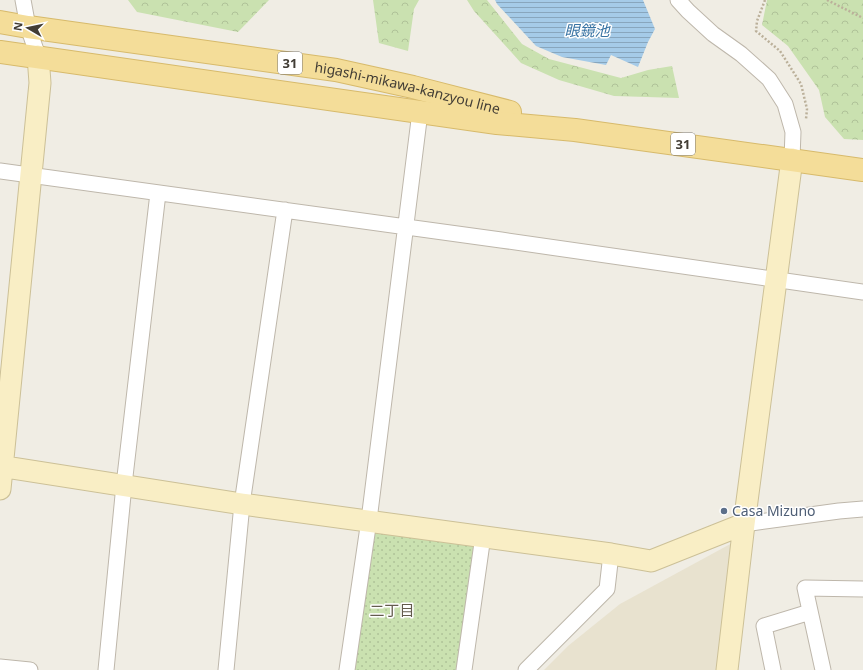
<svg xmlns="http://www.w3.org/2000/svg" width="863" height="670" viewBox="0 0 863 670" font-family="'Noto Sans','Noto Sans JP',sans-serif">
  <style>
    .education { fill: #e8e2cf }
    .grass { fill: url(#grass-dots) }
    .forest { fill: url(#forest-crowns) }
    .water { fill: url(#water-rules) }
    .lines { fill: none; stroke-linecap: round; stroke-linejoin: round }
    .street-casing { stroke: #beb7ab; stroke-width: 17 }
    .secondary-casing { stroke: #ccc097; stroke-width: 23 }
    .primary-casing { stroke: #d7ba6b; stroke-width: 24 }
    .path { stroke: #bbb09a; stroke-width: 2.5; stroke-dasharray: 2 2; stroke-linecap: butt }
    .street { stroke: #fff; stroke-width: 15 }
    .secondary { stroke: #f9eec5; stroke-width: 21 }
    .primary { stroke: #f4dd99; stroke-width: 22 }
    .service-dot { fill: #5c6f8a; stroke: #fff; stroke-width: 1.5 }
    .labels { text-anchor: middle; stroke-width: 3; stroke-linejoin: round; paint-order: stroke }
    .shield { fill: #fff; stroke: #7b7772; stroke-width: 1 }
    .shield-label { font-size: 13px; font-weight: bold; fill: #423d35 }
    .street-label { font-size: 14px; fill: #423d35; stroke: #fff }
    .service-label { font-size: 14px; fill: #4e5e75; stroke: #fff; text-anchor: start }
    .water-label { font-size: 15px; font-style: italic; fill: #3873a3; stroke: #fff }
    .neighbourhood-label { font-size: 15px; fill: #635b4d; stroke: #fff }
  </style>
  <defs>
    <pattern id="grass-dots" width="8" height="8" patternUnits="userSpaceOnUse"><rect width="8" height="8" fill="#cae1b0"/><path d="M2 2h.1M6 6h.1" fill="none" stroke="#afc298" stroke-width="1.8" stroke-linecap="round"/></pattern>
    <pattern id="forest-crowns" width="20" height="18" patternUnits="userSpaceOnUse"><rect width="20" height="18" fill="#cae1b0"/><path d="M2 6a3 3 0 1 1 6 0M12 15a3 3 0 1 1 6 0" fill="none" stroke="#afc298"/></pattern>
    <pattern id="water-rules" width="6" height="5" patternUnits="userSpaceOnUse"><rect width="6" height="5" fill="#a5cbe8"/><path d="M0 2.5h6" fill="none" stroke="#88a6bd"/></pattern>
  </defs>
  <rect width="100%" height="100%" fill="#f0ede4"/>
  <path class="education" d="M734,542l-14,128h-176l24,-24 52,-42z"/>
  <path class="grass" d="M369,520l114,16 -19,134h-117z"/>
  <path class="forest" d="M128,0h141l-31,32 -101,-20z
    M373,0h46l-5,9 -6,42 -29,-8z
    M467,0h20l35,44 27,15 72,19 27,-8 24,-4 7,32 -65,-2 -55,-16 -38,-17 -47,-52z
    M767,0h96v140l-19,-1 -19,-22 -6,-27 -31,-44 -26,-21z"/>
  <path class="water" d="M495,0h148l12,29 -7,13 -10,25 -27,-12 -5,10 -44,-8 -26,-11 -39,-42z"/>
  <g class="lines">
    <defs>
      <path id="street" d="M23,0l5,27 10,29
        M678,0l10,11 25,23 28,20 28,25 16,25 8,28 -1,27
        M0,171l501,69 362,52
        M744,524l95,-13 24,-2
        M0,667l30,3
        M106,670l18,-185 34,-292
        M226,670l16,-166 43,-294
        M347,670l22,-150 51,-408
        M464,670l19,-134
        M526,670l81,-81 4,-35
        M773,670l-9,-44 46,-14
        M823,670l-18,-82 58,1"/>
      <path id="secondary" d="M0,466l242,38 369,50 40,7 93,-37
        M0,489l40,-406 -2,-27
        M727,670l17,-146 48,-365"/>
      <g id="primary">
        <path id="s1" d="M0,22l28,5 308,43 77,17 97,25"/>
        <path d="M0,52l497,71 78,7 288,40"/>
      </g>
    </defs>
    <use href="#street" class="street-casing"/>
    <use href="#secondary" class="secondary-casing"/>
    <use href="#primary" class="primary-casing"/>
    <path class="path" d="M765,0l-8,21 -1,10 24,20 21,33 6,25 -1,10
      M827,0l36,18"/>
    <use href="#street" class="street"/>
    <use href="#secondary" class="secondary"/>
    <use href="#primary" class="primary"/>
  </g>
  <circle class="service-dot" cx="724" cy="511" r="4"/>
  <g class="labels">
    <g class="shield">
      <rect x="278" y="52" width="24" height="22" rx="3"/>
      <rect x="671" y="133" width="24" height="22" rx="3"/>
    </g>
    <g class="shield-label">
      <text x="290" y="68">31</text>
      <text x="683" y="149">31</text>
    </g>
    <g class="street-label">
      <text dy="5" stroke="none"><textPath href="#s1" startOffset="413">higashi-mikawa-kanzyou line</textPath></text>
    </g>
    <g class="service-label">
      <text x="732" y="516">Casa Mizuno</text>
    </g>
    <g class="water-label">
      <text x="587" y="36">眼鏡池</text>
    </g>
    <g class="neighbourhood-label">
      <text x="392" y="616">二丁目</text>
    </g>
  </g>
  <g transform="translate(28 28) rotate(279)" stroke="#ffffff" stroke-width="3" paint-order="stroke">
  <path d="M0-3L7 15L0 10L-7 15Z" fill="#423d35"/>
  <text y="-6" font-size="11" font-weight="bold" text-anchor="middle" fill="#423d35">N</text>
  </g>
</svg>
